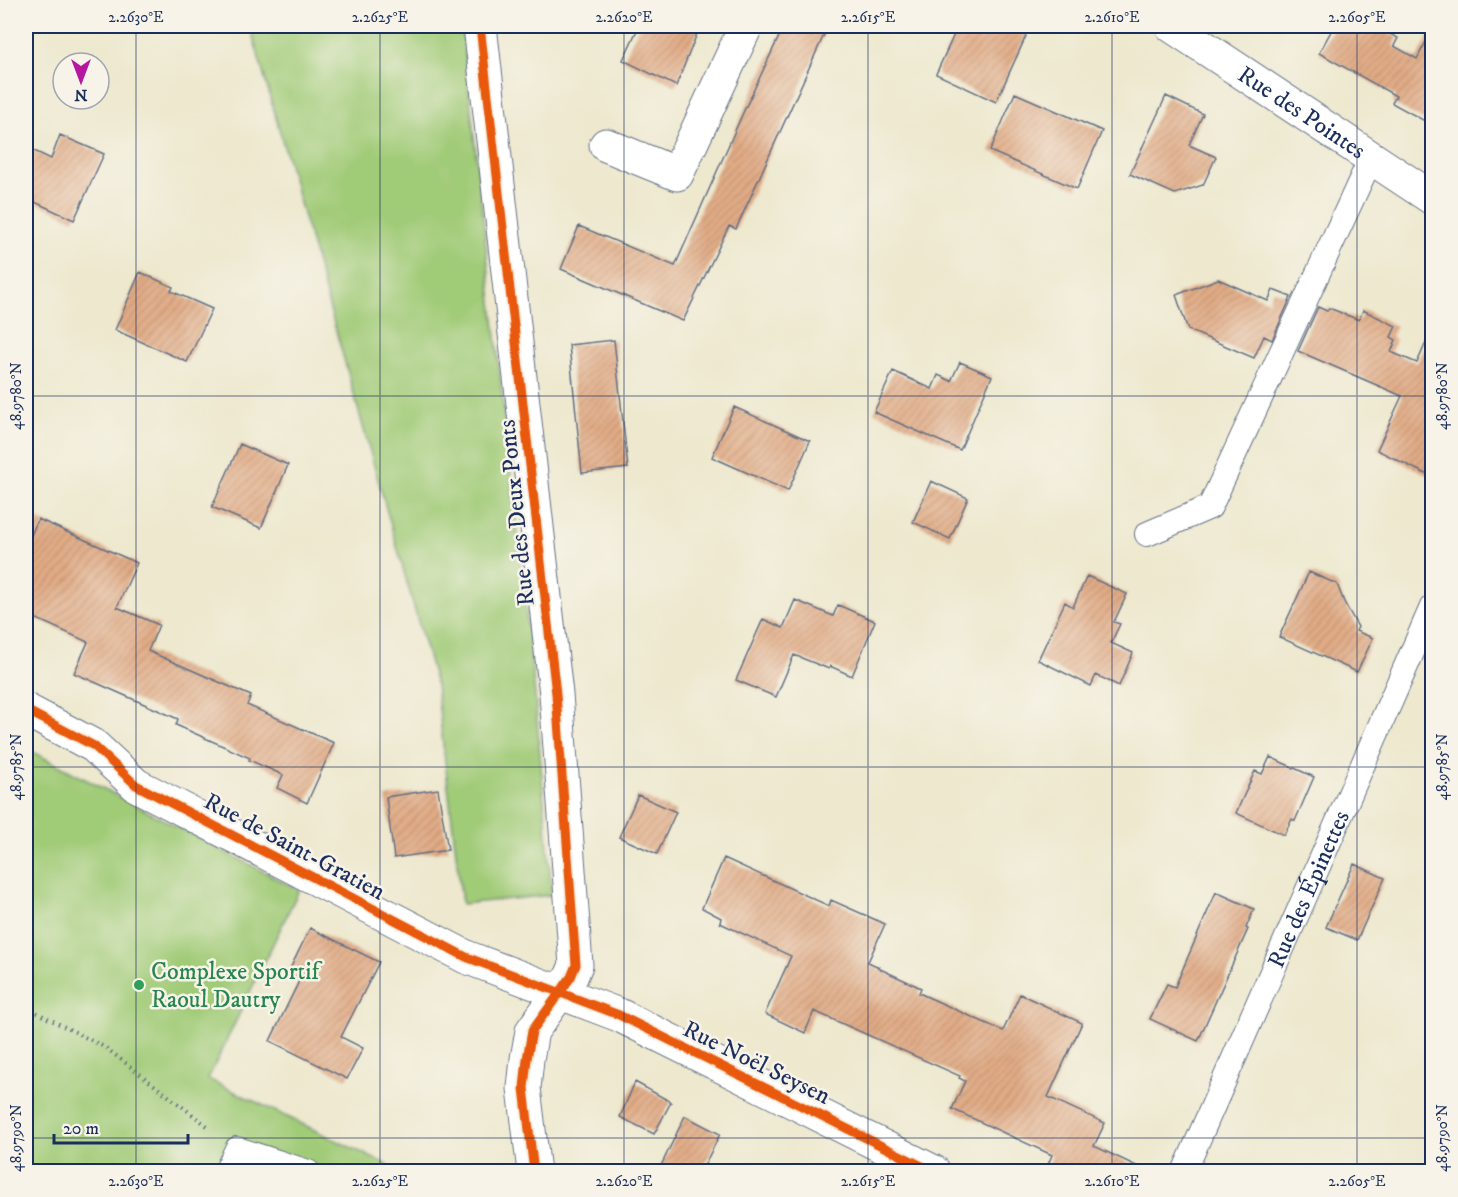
<svg xmlns="http://www.w3.org/2000/svg" width="1458" height="1197" viewBox="0 0 1458 1197" font-family="'IM FELL DW Pica',serif">
  <style>
    .grass { fill: #a0cb77; stroke: #5e7d6a; stroke-width: 1.5 }
    .building { fill: url(#building-hatch) }
    .lines { fill: none; stroke-linecap: round; stroke-linejoin: round }
    .service-casing { stroke: #647085; stroke-width: 26 }
    .minor-casing { stroke: #647085; stroke-width: 35 }
    .path { stroke: #647085; stroke-width: 4; stroke-dasharray: 1.5 4.5; stroke-linecap: butt }
    .service { stroke: #fff; stroke-width: 24 }
    .minor { stroke: #fff; stroke-width: 33 }
    .cycleway-casing { stroke: #f7f3e8; stroke-width: 13 }
    .cycleway { stroke: #e8590c; stroke-width: 9 }
    .ticks { fill: none; stroke: #1b2f5e; stroke-width: 1.5; stroke-opacity: 0.45 }
    .leisure-dot { fill: #2e9e5b; stroke: #f7f3e8; stroke-width: 2 }
    .labels { text-anchor: middle; stroke-width: 5; stroke-linejoin: round; paint-order: stroke }
    .street-label { font-size: 24px; fill: #1b2f5e; stroke: #f7f3e8 }
    .leisure-label { font-size: 24px; fill: #27864d; stroke: #f7f3e8; text-anchor: start }
    .neatline { fill: none; stroke: #1b2f5e; stroke-width: 2 }
    .ticks-label { font-size: 15px; text-anchor: middle; fill: #1b2f5e }
  </style>
  <defs>
    <pattern id="building-hatch" width="6" height="6" patternUnits="userSpaceOnUse" patternTransform="scale(1.5)"><rect width="6" height="6" fill="#e1ab85"/><path d="M-1 1l2-2M0 6l6-6M5 7l2-2" fill="none" stroke="#c09375"/></pattern>
  </defs>
  <rect width="100%" height="100%" fill="#f7f3e8"/>
  <filter id="ink" filterUnits="userSpaceOnUse"><feTurbulence type="fractalNoise" baseFrequency=".0167" numOctaves="2"/><feDisplacementMap in="SourceGraphic" scale="12" xChannelSelector="R" yChannelSelector="G"/><feConvolveMatrix kernelMatrix="1 2 1 2 8 2 1 2 1" color-interpolation-filters="sRGB"/></filter>
  <filter id="wash" filterUnits="userSpaceOnUse"><feTurbulence type="fractalNoise" baseFrequency=".008" numOctaves="4" result="noise"/><feDisplacementMap in="SourceGraphic" scale="24" xChannelSelector="R" yChannelSelector="G"/><feGaussianBlur stdDeviation="1.35" result="paint"/><feColorMatrix in="noise" values="0 0 0 0 0 0 0 0 0 0 0 0 0 0 0 0 0 1.4 0 .05"/><feComposite in="paint" operator="in"/></filter>
  <g filter="url(#wash)">
    <rect width="100%" height="100%" fill="#ede8ce"/>
    <path class="grass" d="M250,26h212l73,670 17,199 -90,9 -26,-219z
      M31,751l268,139 -91,189 192,92h-374v-410z"/>
    <g id="blocks">
      <path class="building" d="M639,26h61l-24,60 -53,-26z
        M784,26h44l-92,203 -7,-3 -46,95 -122,-52 18,-43 96,40 67,-151z
        M958,26h47l21,10 -30,66 -60,-28z
        M1334,26h40l24,12 -4,8 23,13 15,-29v95l-40,-22 4,-7 -77,-43z
        M1015,93l87,38 -25,58 -87,-38z
        M1166,96l37,18 -14,31 27,12 -13,28 -28,9 -45,-20z
        M60,135l44,19 -30,66 -48,-22v-51l25,12z
        M140,272l33,15 -2,4 41,18 -25,53 -72,-32z
        M1218,279l50,22 5,-11 18,7 -19,43 -8,-4 -10,22 -66,-28 -12,-35z
        M1318,307l9,4 2,-3 30,12 4,-10 33,16 -5,11 5,3 -5,12 26,11 15,-34v148l-55,-27 25,-54 -104,-45z
        M614,340l14,128 -46,5 -13,-128z
        M960,362l32,14 -32,74 -86,-38 19,-41 39,18 6,-14 13,6z
        M734,407l76,34 -22,50 -76,-34z
        M240,444l48,21 -27,63 -49,-21z
        M931,481l37,17 -18,41 -37,-17z
        M38,519l99,44 -20,44 42,18 -11,26 103,45 -4,9 87,38 -27,60 -30,-15 6,-13 -34,-15 1,-2 -74,-33 2,-6 -104,-46 14,-31 -62,-28v-67z
        M1309,572l28,12 7,18 14,25 -2,4 17,7 -16,34 -78,-35z
        M1087,576l40,18 -13,28 6,2 -9,19 22,10 -14,33 -23,-11 -5,11 -53,-26 27,-58 8,5z
        M795,600l38,16 5,-11 37,16 -23,55 -22,-10 -1,3 -35,-14 -18,42 -40,-17 27,-61 20,9z
        M1270,757l44,20 -19,44 -3,-2 -8,16 -48,-22 19,-42 7,3z
        M438,789l10,61 -54,8 -8,-61z
        M638,795l38,17 -19,42 -38,-17z
        M724,858l105,48 2,-6 54,24 -17,38 11,5 -1,1 43,20 -2,5 84,38 17,-37 62,29 -34,74 57,26 -11,23 55,26h-104l7,-17 -100,-46 13,-28 -6,-3 1,-2 -146,-65 -9,22 -40,-19 26,-58 -71,-33 1,-5 -19,-10z
        M1354,864l31,14 -28,62 -31,-13z
        M1216,892l38,17 -8,19 2,1 -50,112 -48,-22 17,-35 8,3z
        M310,928l69,34 -38,75 22,11 -16,31 -77,-38 30,-62 -12,-6z
        M635,1082l36,20 -17,32 -34,-17z
        M685,1116l35,18 -19,38h-43z"/>
    </g>
  </g>
  <g filter="url(#ink)">
    <use href="#blocks" fill-opacity="0" stroke="#647085" stroke-width="1.5"/>
    <g class="lines">
      <defs>
        <g id="service">
          <path d="M1147,534l63,-27 161,-349"/>
          <path d="M226,1172l11,-23 71,23"/>
          <path id="s1" d="M1184,1172l248,-565"/>
        </g>
        <g id="minor">
          <path d="M480,26l76,668 20,271 -5,12 -39,54 -5,28 -3,29 10,84"/>
          <path id="s2" d="M1172,26l260,172"/>
          <path d="M606,145l71,29 69,-148"/>
          <path d="M26,710l68,36 42,39 330,172 153,58 315,157"/>
        </g>
      </defs>
      <use href="#service" class="service-casing"/>
      <use href="#minor" class="minor-casing"/>
      <path class="path" d="M26,1007l80,41 104,80"/>
      <use href="#service" class="service"/>
      <use href="#minor" class="minor"/>
      <defs>
        <path id="cycleway" d="M480,26l76,668 20,271 -5,12 -39,54 -5,28 -3,29 10,84
          M26,710l68,36 42,39 330,172 153,58 315,157"/>
      </defs>
      <use href="#cycleway" class="cycleway-casing"/>
      <use href="#cycleway" class="cycleway"/>
    </g>
  </g>
  <path class="ticks" d="M136,26v1146M380,26v1146M624,26v1146M868,26v1146M1112,26v1146M1357,26v1146M26,396h1406M26,767h1406M26,1138h1406"/>
  <circle class="leisure-dot" cx="139" cy="985" r="6"/>
  <g class="labels">
    <g class="street-label">
      <text dy="8" stroke="none"><textPath href="#s2" startOffset="156">Rue des Pointes</textPath></text>
      <text transform="translate(516 513) rotate(-96)" y="8">Rue des Deux Ponts</text>
      <text transform="translate(295 846) rotate(28)" y="8">Rue de Saint-Gratien</text>
      <text dy="8" stroke="none"><textPath href="#s1" startOffset="309">Rue des Épinettes</textPath></text>
      <text transform="translate(757 1062) rotate(26)" y="8">Rue Noël Seysen</text>
    </g>
    <g class="leisure-label">
      <text x="151" y="979">Complexe Sportif<tspan x="151" dy="28">Raoul Dautry</tspan></text>
    </g>
  </g>
  <rect width="1458" height="1197" fill="none" stroke="#f7f3e8" stroke-width="66"/>
  <g transform="translate(81 81) rotate(180)"><circle r="28" fill="#f7f3e8" stroke="#9fa5b1" stroke-width="1.5"/>
  <path d="M0-4.5L10 22L0 15L-10 22Z" fill="#b5179e"/>
  <text y="-9" font-size="16" font-weight="bold" text-anchor="middle" fill="#1b2f5e">N</text>
  </g>
  <path d="M54 1134v9h134v-9" fill="none" stroke="#1b2f5e" stroke-width="3"/>
  <text x="63" y="1134" font-size="18" fill="#1b2f5e" stroke="#f7f3e8" stroke-width="4.5" paint-order="stroke">20 m</text>
  <rect x="33" y="33" width="1392" height="1131" class="neatline"/>
  <g class="ticks-label">
    <text x="136" y="22">2.2630°E</text>
    <text x="380" y="22">2.2625°E</text>
    <text x="624" y="22">2.2620°E</text>
    <text x="868" y="22">2.2615°E</text>
    <text x="1112" y="22">2.2610°E</text>
    <text x="1357" y="22">2.2605°E</text>
    <text transform="translate(1442 396) rotate(-90)" y="5">48.9780°N</text>
    <text transform="translate(16 396) rotate(-90)" y="5">48.9780°N</text>
    <text transform="translate(1442 767) rotate(-90)" y="5">48.9785°N</text>
    <text transform="translate(16 767) rotate(-90)" y="5">48.9785°N</text>
    <text transform="translate(16 1138) rotate(-90)" y="5">48.9790°N</text>
    <text transform="translate(1442 1138) rotate(-90)" y="5">48.9790°N</text>
    <text x="136" y="1186">2.2630°E</text>
    <text x="380" y="1186">2.2625°E</text>
    <text x="624" y="1186">2.2620°E</text>
    <text x="868" y="1186">2.2615°E</text>
    <text x="1112" y="1186">2.2610°E</text>
    <text x="1357" y="1186">2.2605°E</text>
  </g>
</svg>
